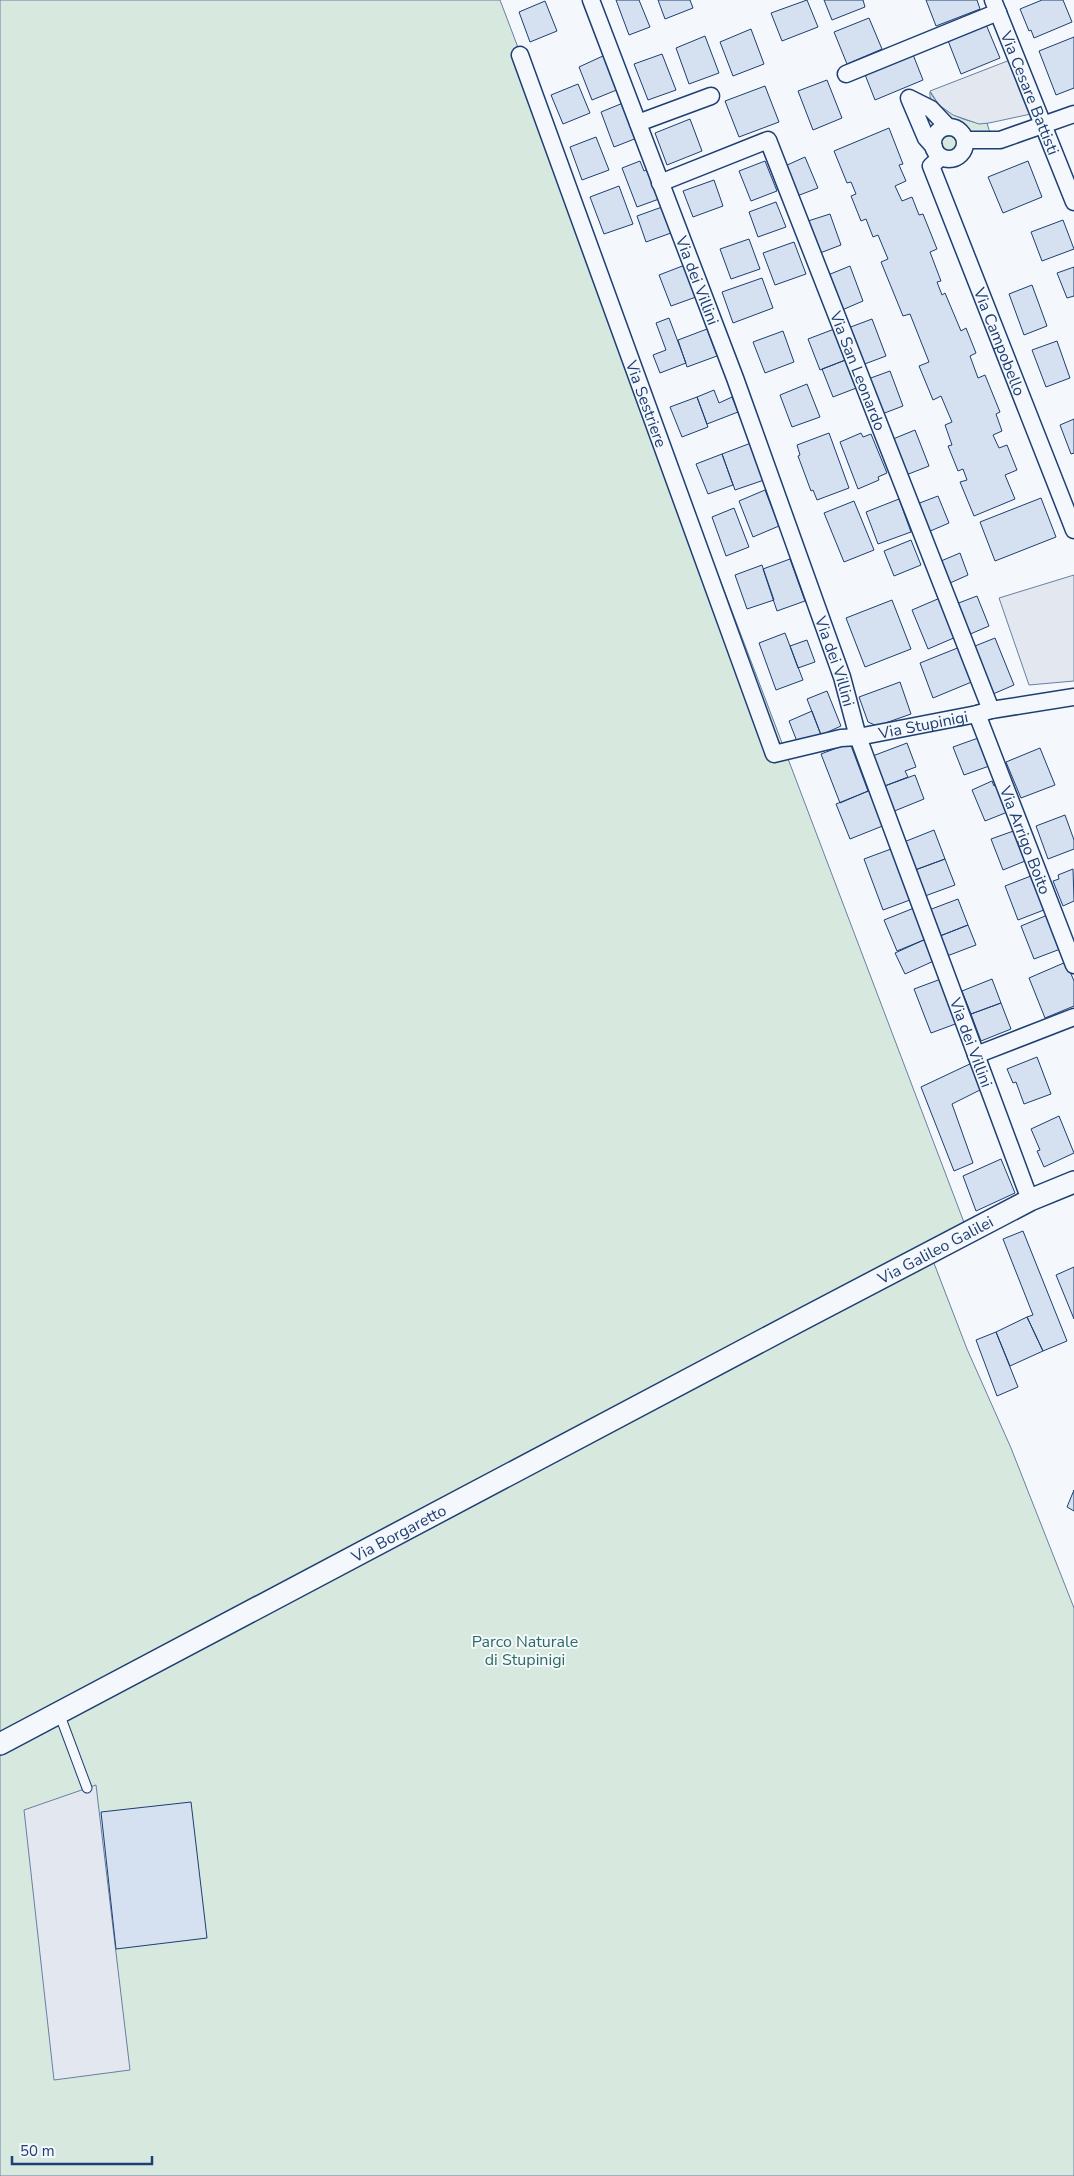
<svg xmlns="http://www.w3.org/2000/svg" width="1074" height="2176" viewBox="0 0 1074 2176" font-family="'Nunito Sans',sans-serif">
  <style>
    .green { fill: #d7e8df; stroke: #687fa3 }
    .parking { fill: #e3e8f0; stroke: #687fa3 }
    .building { fill: #d5e0f0; stroke: #1d3f73 }
    .lines { fill: none; stroke-linecap: round; stroke-linejoin: round }
    .service-casing { stroke: #1d3f73; stroke-width: 11 }
    .minor-casing { stroke: #1d3f73; stroke-width: 19 }
    .tertiary-casing { stroke: #1d3f73; stroke-width: 24 }
    .service { stroke: #f4f7fb; stroke-width: 9 }
    .minor { stroke: #f4f7fb; stroke-width: 16 }
    .tertiary { stroke: #f4f7fb; stroke-width: 21 }
    .labels { text-anchor: middle; stroke-width: 4; stroke-linejoin: round; paint-order: stroke }
    .street-label { font-size: 16px; fill: #1d3f73; stroke: #f4f7fb }
    .park-label { font-size: 16px; fill: #2c6c60; stroke: #f4f7fb }
  </style>
  <rect width="100%" height="100%" fill="#f4f7fb"/>
  <path class="green" d="M0,0h500l465,1225 -38,20 40,104 44,99 63,160v568h-1074z
    M930,92c10,19 36,32 57,31l3,10 -13,2c-13,-9 -50,-23 -47,-43z
    M940 143a10 10 0 1 1 20 0a10 10 0 1 1-20 0Z"/>
  <path class="parking" d="M1010,60l21,54 -42,9 -10,1 -26,-9 -14,-10 -9,-14z
    M1074,575v106l-45,4 -30,-87z
    M96,1785l34,285 -76,10 -30,-270z"/>
  <path class="building" d="M616,0h23l11,27 -21,8z
    M658,0h32l3,8 -28,11z
    M807,0l11,27 -36,14 -11,-28z
    M824,0h39l2,7 -33,13z
    M926,0h51l3,9 -44,17z
    M1042,0h21l9,22 -38,16 -3,-8 -2,1 -9,-22z
    M545,1l12,30 -27,11 -11,-30z
    M869,18l13,31 -35,15 -13,-32z
    M985,22l15,36 -39,16 -14,-36z
    M751,29l13,35 -31,12 -13,-34z
    M705,36l14,37 -30,11 -13,-36z
    M1074,37v51l-18,7 -17,-44z
    M912,52l11,28 -48,20 -11,-28z
    M662,54l14,36 -28,10 -14,-36z
    M605,55l14,34 -27,11 -13,-33z
    M827,80l15,38 -29,12 -15,-39z
    M578,84l12,29 -27,11 -12,-29z
    M765,86l14,36 -40,15 -14,-36z
    M623,103l14,35 -23,9 -13,-35z
    M690,119l12,32 -35,14 -12,-32z
    M889,128l14,36 -4,1 7,16 -11,5 7,15 10,-4 7,18 4,-1 14,35 -7,3 11,29 -4,1 5,13 3,-2 16,38 5,-3 10,25 -6,3 8,22 7,-3 15,37 -4,2 6,17 -9,4 6,13 8,-3 10,25 -12,5 10,24 -41,17 -14,-34 7,-2 -4,-11 -5,2 -10,-25 4,-1 -7,-20 7,-3 -11,-26 -8,4 -14,-34 10,-4 -19,-48 -7,2 -22,-54 7,-3 -10,-24 -5,2 -7,-18 -5,2 -10,-25 5,-2 -5,-12 -4,1 -13,-32z
    M596,137l13,33 -27,10 -12,-33z
    M805,157l13,31 -21,8 -12,-30z
    M640,161l4,10 4,-2 11,30 -22,8 -15,-39z
    M765,161l12,30 -26,10 -12,-30z
    M1028,161l14,36 -39,16 -15,-36z
    M714,180l9,26 -30,11 -10,-26z
    M619,186l14,38 -29,10 -14,-37z
    M776,202l10,25 -28,10 -9,-25z
    M662,207l9,26 -25,9 -9,-26z
    M830,214l11,31 -21,8 -12,-32z
    M1063,220l11,29 -32,12 -11,-29z
    M749,239l11,30 -29,10 -11,-30z
    M794,242l12,32 -31,11 -12,-32z
    M685,265l11,32 -25,9 -12,-31z
    M850,266l13,35 -21,9 -14,-35z
    M1074,267v29l-7,2 -10,-25z
    M762,278l11,30 -40,15 -11,-31z
    M1032,285l15,41 -23,9 -15,-41z
    M669,318l17,45 -26,10 -7,-18 13,-5 -10,-27z
    M872,319l14,37 -24,9 -14,-37z
    M837,328l11,31 -28,11 -12,-31z
    M707,329l10,27 -30,11 -9,-27z
    M783,331l11,31 -29,11 -12,-31z
    M1057,341l13,37 -24,9 -14,-37z
    M848,359l11,28 -26,10 -11,-28z
    M890,371l13,35 -21,8 -14,-35z
    M807,384l13,33 -28,10 -12,-32z
    M714,390l5,13 13,-6 6,15 -31,12 -10,-27z
    M697,397l11,30 -26,10 -12,-30z
    M1074,419v34l-3,1 -11,-29z
    M915,430l14,36 -23,9 -13,-36z
    M829,433l20,55 -32,12 -4,-10 -2,1 -13,-35 2,-1 -3,-10z
    M861,433l2,4 8,-3 16,39 -9,4 1,3 -21,9 -18,-47z
    M751,443l13,37 -29,10 -13,-36z
    M722,454l11,31 -25,9 -12,-30z
    M765,490l14,36 -26,11 -14,-36z
    M938,496l11,27 -21,9 -11,-28z
    M1041,498l15,39 -61,24 -15,-39z
    M899,499l12,33 -33,12 -12,-32z
    M854,501l20,49 -30,12 -20,-49z
    M734,508l15,39 -23,9 -14,-39z
    M911,540l10,25 -27,11 -10,-25z
    M960,553l8,22 -18,8 -9,-22z
    M790,559l15,42 -28,10 -14,-42z
    M762,565l12,35 -27,9 -12,-34z
    M977,596l12,30 -21,9 -12,-31z
    M940,598l16,39 -28,12 -16,-39z
    M892,600l19,49 -46,18 -19,-49z
    M785,633l18,47 -27,10 -17,-47z
    M995,638l19,47 -21,9 -18,-48z
    M807,640l8,22 -17,6 -8,-22z
    M960,647l14,34 -41,17 -13,-35z
    M900,682l11,32 -34,12 -9,-4 -9,-25z
    M827,691l14,35 -20,9 -14,-36z
    M812,711l9,24 -23,9 -9,-23z
    M981,737l11,28 -28,10 -11,-28z
    M850,743l18,48 -28,12 -19,-49z
    M907,743l9,24 -11,4 3,6 -26,10 -12,-30z
    M1040,748l15,37 -34,13 -15,-36z
    M915,775l9,24 -32,13 -10,-25z
    M992,781l2,5 5,-2 11,27 -25,10 -13,-31z
    M871,790l14,35 -35,14 -14,-35z
    M1065,815l9,25v9l-26,10 -12,-33z
    M1019,829l11,30 -27,11 -12,-31z
    M934,830l11,29 -30,11 -11,-28z
    M891,849l19,51 -27,10 -19,-51z
    M945,859l10,26 -30,11 -10,-26z
    M1073,869l1,32 -11,5 -10,-25 6,-2 -1,-4z
    M1036,874l13,34 -31,12 -13,-34z
    M958,899l10,26 -28,11 -11,-26z
    M914,908l12,31 -29,12 -13,-31z
    M1050,914l13,34 -29,11 -13,-33z
    M968,925l8,20 -29,11 -7,-20z
    M926,939l10,21 -31,14 -10,-21z
    M1066,962l8,19v25l-29,12 -16,-40z
    M941,979l17,44 -27,10 -17,-44z
    M992,979l9,24 -30,11 -9,-23z
    M1001,1003l10,26 -30,12 -10,-27z
    M1037,1057l14,37 -27,10 -8,-22 -3,1 -6,-14z
    M974,1062l10,26 -32,16 21,59 -19,8 -33,-84z
    M1059,1116l15,37 -30,14 -7,-16 3,-1 -9,-21z
    M1001,1159l14,34 -39,18 -13,-35z
    M1023,1231l44,110 -24,10 -16,-34 6,-2 -30,-76z
    M1074,1267v52l-18,-44z
    M1027,1317l16,34 -33,15 -14,-34z
    M996,1332l22,55 -21,9 -21,-56z
    M1074,1490v21l-7,-4z
    M191,1802l16,136 -91,11 -15,-137z"/>
  <g class="lines">
    <defs>
      <path id="service" d="M59,1713l28,75"/>
      <g id="minor">
        <path id="s1" d="M591,0l144,378 107,299 16,60 172,463"/>
        <path id="s2" d="M993,0l81,202"/>
        <path id="s3" d="M520,55l254,699 67,-16 17,-1 119,-23 14,-4 83,-13"/>
        <path d="M846,74l152,-62"/>
        <path d="M638,123l73,-27"/>
        <circle cx="949" cy="143" r="16"/>
        <path d="M965,140h35l74,-26"/>
        <path d="M934,147l-8,-9 -17,-40 22,11 17,18"/>
        <path id="s4" d="M941,157l-10,9 143,364"/>
        <path id="s5" d="M660,183l108,-43 223,570"/>
        <path id="s6" d="M977,714l97,251"/>
        <path d="M976,1055l98,-38"/>
      </g>
      <g id="tertiary">
        <path id="s7" d="M0,1744l797,-422 233,-122 44,-18"/>
      </g>
    </defs>
    <use href="#service" class="service-casing"/>
    <use href="#minor" class="minor-casing"/>
    <use href="#tertiary" class="tertiary-casing"/>
    <use href="#service" class="service"/>
    <use href="#minor" class="minor"/>
    <use href="#tertiary" class="tertiary"/>
  </g>
  <g class="labels">
    <g class="street-label">
      <text dy="6" stroke="none"><textPath href="#s2" startOffset="100">Via Cesare Battisti</textPath></text>
      <text dy="6" stroke="none"><textPath href="#s1" startOffset="300">Via dei Villini</textPath></text>
      <text dy="6" stroke="none"><textPath href="#s4" startOffset="202">Via Campobello</textPath></text>
      <text dy="6" stroke="none"><textPath href="#s5" startOffset="364">Via San Leonardo</textPath></text>
      <text dy="6" stroke="none"><textPath href="#s3" startOffset="371">Via Sestriere</textPath></text>
      <text dy="6" stroke="none"><textPath href="#s1" startOffset="705">Via dei Villini</textPath></text>
      <text dy="6" stroke="none"><textPath href="#s3" startOffset="896">Via Stupinigi</textPath></text>
      <text dy="6" stroke="none"><textPath href="#s6" startOffset="135">Via Arrigo Boito</textPath></text>
      <text dy="6" stroke="none"><textPath href="#s1" startOffset="1110">Via dei Villini</textPath></text>
      <text dy="6" stroke="none"><textPath href="#s7" startOffset="1058">Via Galileo Galilei</textPath></text>
      <text dy="6" stroke="none"><textPath href="#s7" startOffset="451">Via Borgaretto</textPath></text>
    </g>
    <g class="park-label">
      <text x="525" y="1647">Parco Naturale<tspan x="525" dy="18">di Stupinigi</tspan></text>
    </g>
  </g>
  <path d="M12 2156v8h140v-8" fill="none" stroke="#1d3f73" stroke-width="2.5"/>
  <text x="20" y="2156" font-size="15" fill="#1d3f73" stroke="#f4f7fb" stroke-width="4" paint-order="stroke">50 m</text>
</svg>
